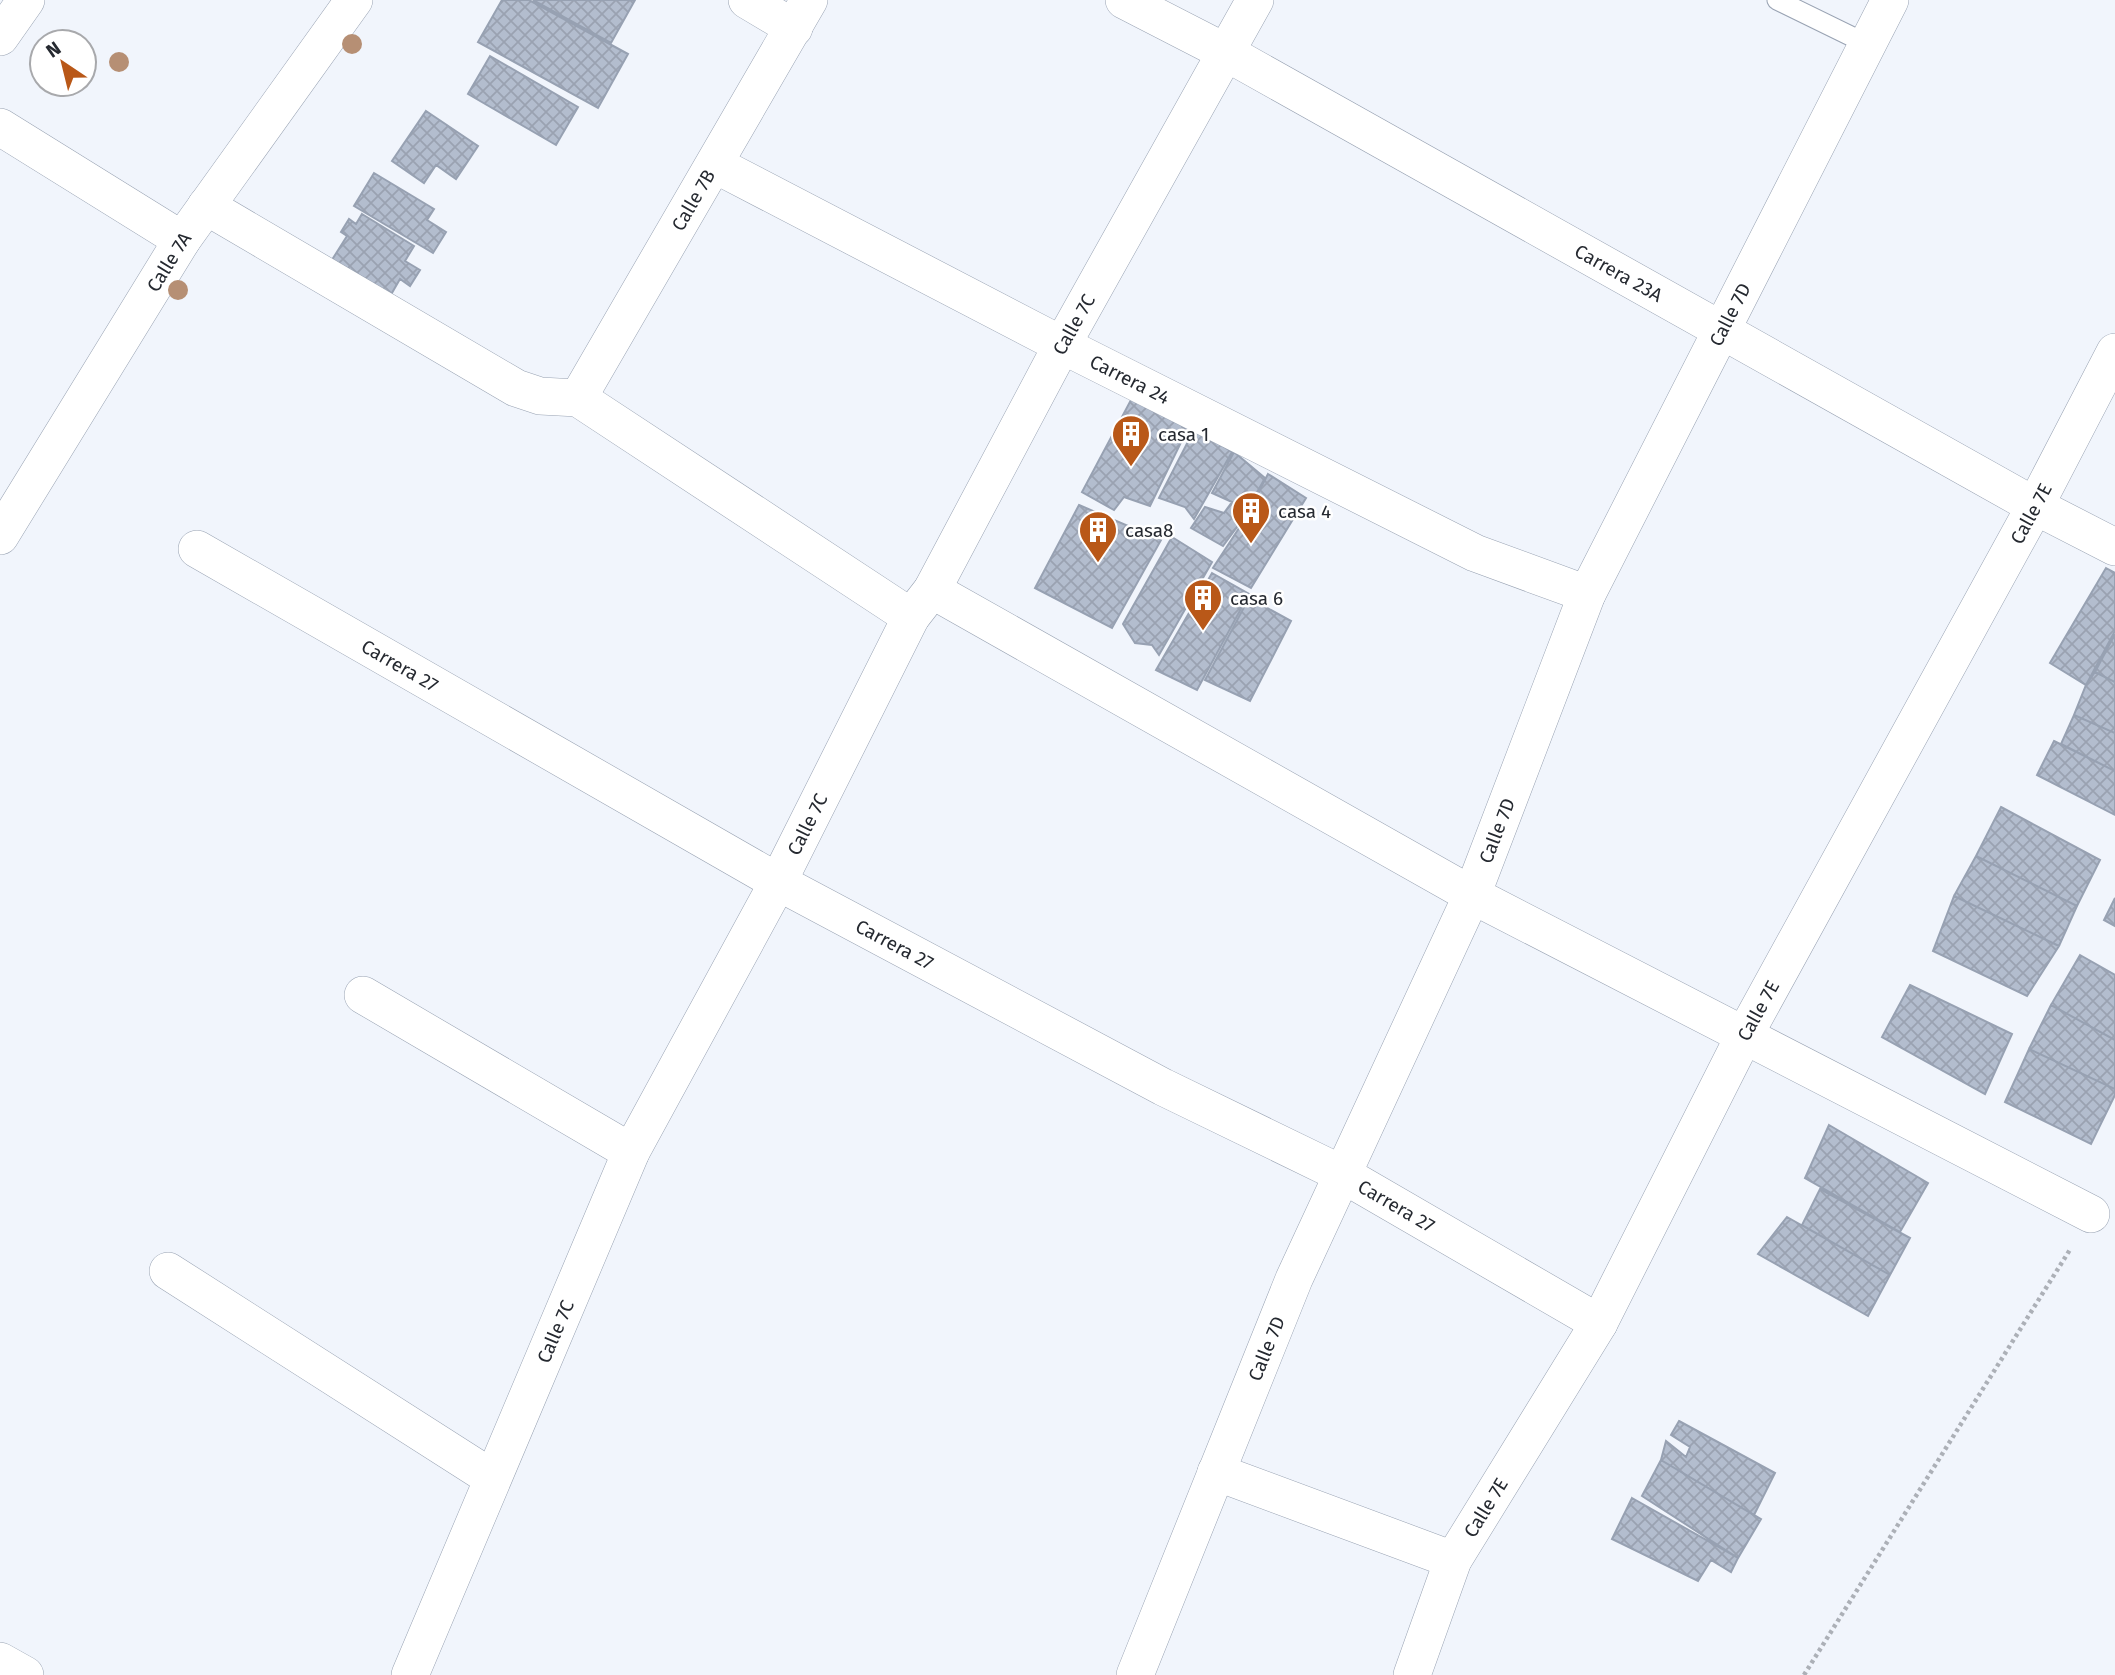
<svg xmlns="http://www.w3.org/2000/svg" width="2115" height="1675" viewBox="0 0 2115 1675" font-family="'Fira Sans',sans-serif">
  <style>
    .building { fill: url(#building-cross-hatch); stroke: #97a1b2; stroke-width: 2 }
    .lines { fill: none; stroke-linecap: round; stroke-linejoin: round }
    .service-casing { stroke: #99a3b3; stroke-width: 21 }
    .minor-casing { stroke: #99a3b3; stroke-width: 38 }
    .path { stroke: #acb0b7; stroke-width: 4.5; stroke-dasharray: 3.5 3.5; stroke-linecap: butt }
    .service { stroke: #fff; stroke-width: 19 }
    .minor { stroke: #fff; stroke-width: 37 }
    .tree { fill: #b68f74 }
    .labels { text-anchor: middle; stroke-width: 5; stroke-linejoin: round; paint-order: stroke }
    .street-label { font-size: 19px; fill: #252930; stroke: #fff }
    .poi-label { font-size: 19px; fill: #252930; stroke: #fff; text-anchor: start }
  </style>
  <defs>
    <pattern id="building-cross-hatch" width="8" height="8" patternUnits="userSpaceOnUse" patternTransform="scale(1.75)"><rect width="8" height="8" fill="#b3bdce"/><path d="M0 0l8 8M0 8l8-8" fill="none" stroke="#9aa2b1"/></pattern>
  </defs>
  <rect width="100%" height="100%" fill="#f1f5fc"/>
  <path class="building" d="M502,0h27l99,54 -30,54 -120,-66z
    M533,0h102l-24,43z
    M490,56l88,51 -22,38 -88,-51z
    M426,111l52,35 -22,33 -20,-14 -12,18 -32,-22z
    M374,173l60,36 -7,11 19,12 -13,21 -79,-47z
    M362,214l52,32 -9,15 15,9 -10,16 -10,-7 -11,19 -59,-35 17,-27 -6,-4 8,-13 7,5z
    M1132,398l57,28 -39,80 -26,-9 -10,13 -32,-18z
    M1195,428l37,24 -38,67 -9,-12 -26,-9z
    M1234,452l31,26 -25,45 -17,23 -32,-18 14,-21 19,6 8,-11 -20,-9z
    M1268,474l38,24 -55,90 -38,-20 30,-46z
    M1079,505l82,35 -49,88 -77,-40z
    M1172,537l40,25 -53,93 -7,-10 -17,-2 -12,-19z
    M2106,568l9,5v58l-29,54 -36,-22z
    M1212,573l37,21 -52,96 -41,-20z
    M1249,598l42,23 -41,80 -45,-21z
    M2115,634v48l-20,-10z
    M2095,672l20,10v51l-41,-18 12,-30z
    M2074,715l41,18v38l-54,-27z
    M2054,741l61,30v44l-78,-40z
    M2001,807l99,53 -23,46 -101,-50z
    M1976,856l101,50 -18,40 -105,-50z
    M1954,896l105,50 -32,50 -94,-45z
    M2115,898v28l-11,-6z
    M2080,955l35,20v65l-64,-35z
    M1910,985l102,49 -27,60 -103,-57z
    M2051,1005l64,35v49l-86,-40z
    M2029,1049l86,40v6l-24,49 -86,-42z
    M1829,1125l99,58 -28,49 -95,-54z
    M1820,1189l90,49 -20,37 -88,-50z
    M1787,1217l103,58 -22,41 -110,-62z
    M1679,1421l96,52 -21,42 -93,-55 5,-19 20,16 4,-10 -19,-12z
    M1661,1460l100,59 -23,39 -96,-62z
    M1632,1498l106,60 -7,14 -20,-12 -13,21 -86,-42z"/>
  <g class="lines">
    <defs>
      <path id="service" d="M1777,0l90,44"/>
      <g id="minor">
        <path d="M747,0l47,28"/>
        <path id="s1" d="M1124,0l103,53 808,453 80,41"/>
        <path d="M0,37l26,-37"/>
        <path d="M0,127l182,113"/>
        <path id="s2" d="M716,165l346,180 413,208 112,41"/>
        <path d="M206,206l310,182 24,8 38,2 333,219"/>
        <path id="s3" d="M578,398l231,-398"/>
        <path id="s4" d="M0,536l182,-296 172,-240"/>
        <path id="s5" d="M197,549l581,333 385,205 179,87 257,149"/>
        <path d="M932,590l540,305 619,319"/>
        <path d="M363,995l268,157"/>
        <path d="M168,1271l324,207"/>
        <path d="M1216,1472l237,88"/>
        <path d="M0,1661l25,14"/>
        <path id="s6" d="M410,1675l221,-523 147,-270 133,-265 21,-27 130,-245 193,-345"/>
        <path id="s7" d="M1135,1675l159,-396 178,-384 115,-301 303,-594"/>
        <path id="s8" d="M1412,1675l41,-115 146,-237 146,-289 290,-528 80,-154"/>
      </g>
    </defs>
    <use href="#service" class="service-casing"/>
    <use href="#minor" class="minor-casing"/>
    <path class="path" d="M1804,1675l267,-427"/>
    <use href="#service" class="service"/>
    <use href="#minor" class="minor"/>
  </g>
  <g class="tree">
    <circle cx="352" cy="44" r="10"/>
    <circle cx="119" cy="62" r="10"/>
    <circle cx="178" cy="290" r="10"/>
  </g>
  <defs>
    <symbol id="building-pin" viewBox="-11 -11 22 30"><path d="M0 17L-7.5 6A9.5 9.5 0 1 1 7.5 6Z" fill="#b95818" stroke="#fff"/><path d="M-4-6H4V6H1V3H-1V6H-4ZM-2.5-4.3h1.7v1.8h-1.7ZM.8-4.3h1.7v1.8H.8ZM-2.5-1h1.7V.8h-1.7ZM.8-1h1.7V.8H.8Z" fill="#fff"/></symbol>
  </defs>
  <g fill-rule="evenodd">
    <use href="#building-pin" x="1109" y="412" width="44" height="60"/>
    <use href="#building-pin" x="1229" y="489" width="44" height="60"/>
    <use href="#building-pin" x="1076" y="508" width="44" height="60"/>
    <use href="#building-pin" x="1181" y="576" width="44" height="60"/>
  </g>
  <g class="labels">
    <g class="street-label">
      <text dy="7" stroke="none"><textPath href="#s3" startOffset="229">Calle 7B</textPath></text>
      <text dy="7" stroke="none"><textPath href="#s4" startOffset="322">Calle 7A</textPath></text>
      <text dy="7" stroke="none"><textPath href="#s1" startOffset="565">Carrera 23A</textPath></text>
      <text dy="7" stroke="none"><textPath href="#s7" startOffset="1486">Calle 7D</textPath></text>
      <text dy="7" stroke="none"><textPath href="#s6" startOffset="1507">Calle 7C</textPath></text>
      <text dy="7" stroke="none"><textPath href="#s2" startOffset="466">Carrera 24</textPath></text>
      <text dy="7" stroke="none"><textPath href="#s8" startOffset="1318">Calle 7E</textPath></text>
      <text dy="7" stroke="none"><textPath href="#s5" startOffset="234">Carrera 27</textPath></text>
      <text dy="7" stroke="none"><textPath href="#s6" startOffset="940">Calle 7C</textPath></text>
      <text dy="7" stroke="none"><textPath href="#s7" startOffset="919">Calle 7D</textPath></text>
      <text dy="7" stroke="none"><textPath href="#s5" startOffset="802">Carrera 27</textPath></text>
      <text dy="7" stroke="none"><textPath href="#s8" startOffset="751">Calle 7E</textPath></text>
      <text dy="7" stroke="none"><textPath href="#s5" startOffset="1368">Carrera 27</textPath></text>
      <text dy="7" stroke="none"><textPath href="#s6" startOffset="373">Calle 7C</textPath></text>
      <text dy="7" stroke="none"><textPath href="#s7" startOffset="352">Calle 7D</textPath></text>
      <text dy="7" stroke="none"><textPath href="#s8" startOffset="184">Calle 7E</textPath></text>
    </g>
    <g class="poi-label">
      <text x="1158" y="441">casa 1</text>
      <text x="1278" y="518">casa 4</text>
      <text x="1125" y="537">casa8</text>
      <text x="1230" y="605">casa 6</text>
    </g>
  </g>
  <g transform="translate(63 63) rotate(325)"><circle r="33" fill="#ffffff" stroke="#a8a9ac" stroke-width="2"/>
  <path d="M0-5L12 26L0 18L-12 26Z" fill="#b95818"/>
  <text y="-10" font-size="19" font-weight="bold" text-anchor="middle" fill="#252930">N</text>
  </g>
</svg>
